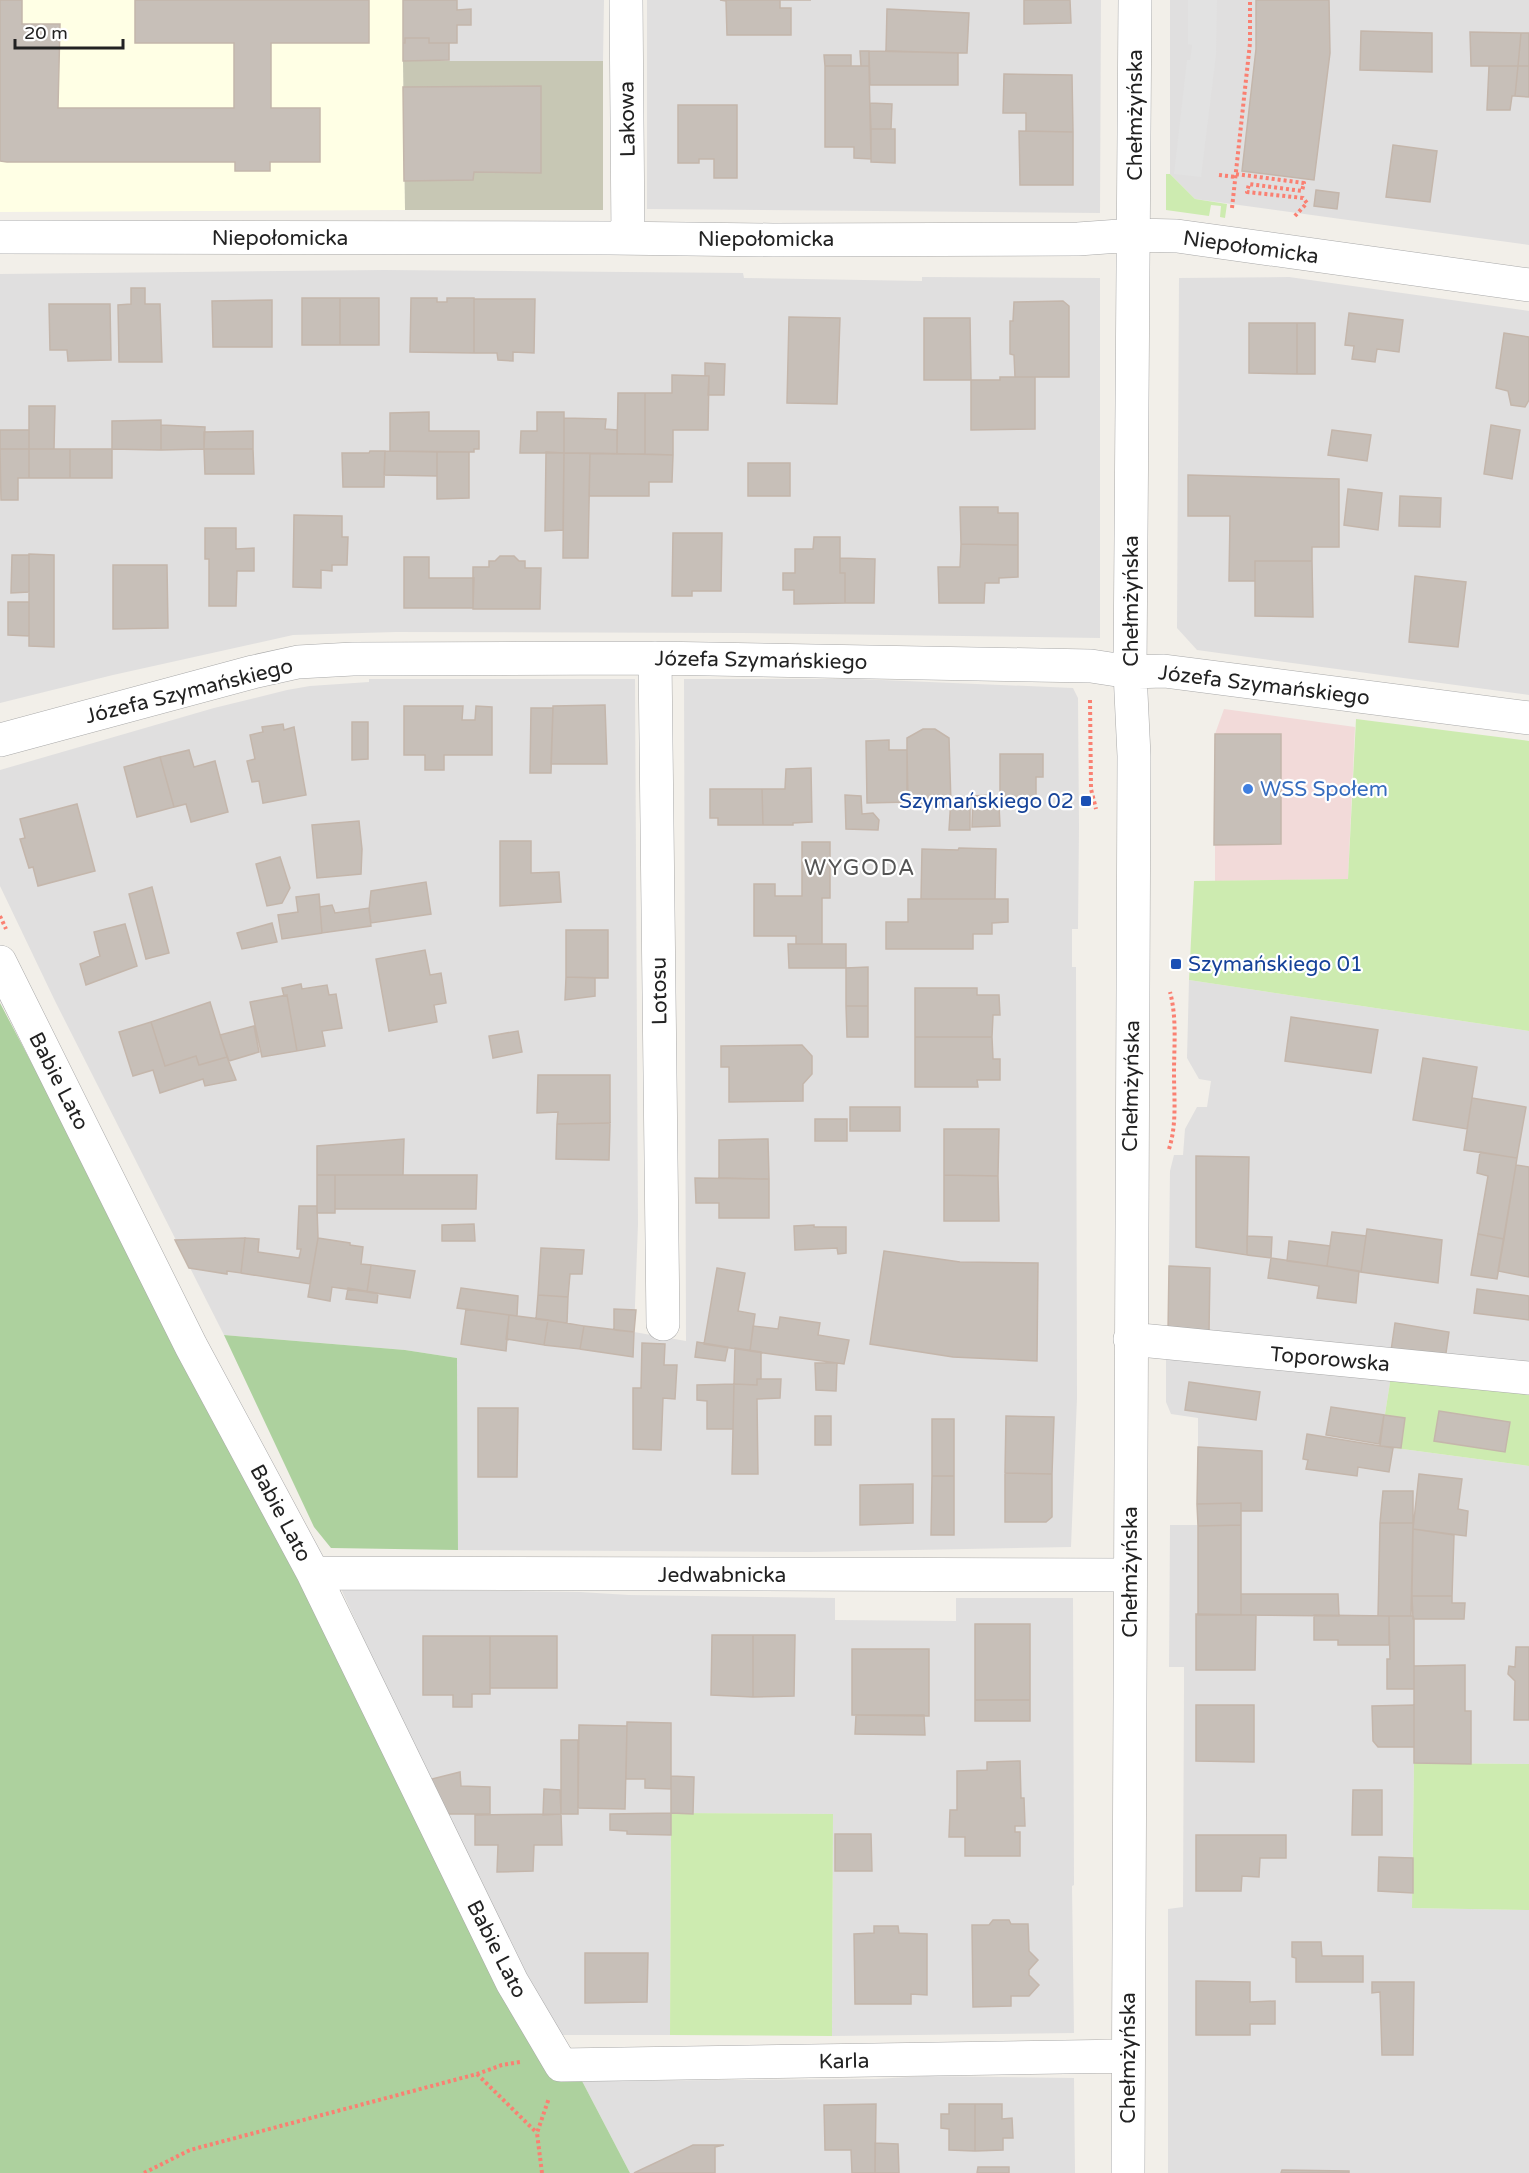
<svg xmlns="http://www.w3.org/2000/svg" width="1529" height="2173" viewBox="0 0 1529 2173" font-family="'Varela Round',sans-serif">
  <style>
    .residential { fill: #e0dfdf }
    .commercial { fill: #f2dad9 }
    .education { fill: #ffffe5 }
    .construction { fill: #c7c7b4 }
    .grass { fill: #cdebb0 }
    .forest { fill: #add19e }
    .parking { fill: #e2e2e2 }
    .building { fill: #c7bfb8; stroke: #c4b6ab; stroke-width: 1.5 }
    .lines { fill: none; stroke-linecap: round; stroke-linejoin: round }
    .minor-casing { stroke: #a9a9a9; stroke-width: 34 }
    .path { stroke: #fa8072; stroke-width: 4; stroke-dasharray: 3 3; stroke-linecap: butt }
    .minor { stroke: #fff; stroke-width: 33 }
    .shop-dot { fill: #3f7fe0; stroke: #fff; stroke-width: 2 }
    .transit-dot { fill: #1a4fb4; stroke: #fff; stroke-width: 2 }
    .labels { text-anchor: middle; stroke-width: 4.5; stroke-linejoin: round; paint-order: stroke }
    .street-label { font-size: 21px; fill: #222; stroke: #fff }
    .shop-label { font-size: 21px; fill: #366cbe; stroke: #fff; text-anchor: start }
    .transit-label { font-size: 21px; fill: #164399; stroke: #fff; text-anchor: end }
    .neighbourhood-label { font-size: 22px; letter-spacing: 1.5px; fill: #555; stroke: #fff }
  </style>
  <rect width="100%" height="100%" fill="#f2efe9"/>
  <path class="residential" d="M403,0h201l-1,61h-200z
    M647,0h454l-1,213 -453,-4z
    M1170,0h359v245l-334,-46 -25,-25z
    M384,270l359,3 1,5 178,3v-4l178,1v360l-357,-5 -347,-1 -103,3 -180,40 -113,28v-429z
    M1289,277l240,34v384l-332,-45 -20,-22 2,-350z
    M369,679h266l3,545 -4,108 52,9 -2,-662h174l215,9 5,10 1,129 -1,102h-6v38h4l1,431 -6,149 -261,5 -352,-2 -1,-192 -52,-8 -181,-15 -169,-334 -55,-115v-116l214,-62 73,-18 23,-4 59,-4z
    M1189,980l340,51v337l-361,-37 2,-160 4,-16h9l2,-26 12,-22h10l4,-26 -12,-2 -12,-21z
    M1166,1353l225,23 -11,70 149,20v298l-115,-1 -2,145 117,2v263h-361v-264l15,-2 1,-219v-21h-15l1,-142h28v-107l-27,-4 -5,-12z
    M341,1589l239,3 49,3 206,3v22l121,1v-23h117l1,287 -2,1 2,147 -242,3 1,-222 -162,-1 -1,222h-114l-128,-255z
    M927,2076l147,2 1,95h-445l-48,-92 293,-2z"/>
  <path class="commercial" d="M1224,709l131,18 -7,152 -133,2v-147z"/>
  <path class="education" d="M0,0h403l2,210 -405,2z"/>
  <path class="construction" d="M403,61h200v149h-198z"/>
  <path class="grass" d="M1166,174h4l25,25 32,5 -2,14 -5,-1 1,-11 -10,-1 -2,11 -43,-6z
    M1356,719l173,22v290l-340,-51 5,-99 154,-2z
    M1391,1376l138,14v76l-149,-20z
    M1414,1763l115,1v146l-117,-2z
    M671,1813l162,1 -1,222 -162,-1z"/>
  <path class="forest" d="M0,1003l302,573 250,503 30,2 48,92h-630z
    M224,1335l181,15 52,8 1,192 -127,-2 -17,-21z"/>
  <path class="parking" d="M1188,0h29l-1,55 -15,122 -27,-3 13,-114h3l2,-15 -4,-1z"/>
  <path class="building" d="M0,0h22v24h38l-2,84h176v-65h-99v-43h234v43h-98v65h49v54h-50v9h-35v-9h-228l-7,-1z
    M403,0h54v10l14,-1v16h-14v18h-28v-5h-24v5h-2z
    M780,0v8h11v27h-64l-1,-34 -6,-1h91z
    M1024,0h46l1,23 -47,1z
    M1256,0h73l1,53 -16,127 -72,-9 14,-122z
    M887,9l82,4 -2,40 -81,-2z
    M1361,31l71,2v39l-72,-2z
    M1470,32l51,1 -3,33h-47z
    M1521,33h8v33h-11z
    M405,38h24v5h20v17l-46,1v-18h2z
    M860,51h9v15h-8z
    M869,51l89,2v32h-88z
    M824,55h27v11h-26z
    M825,66h44l2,93 -17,-1v-11h-29z
    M1489,66h29l-3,30h-3l-2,14h-23z
    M1518,66h11v31l-14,-1z
    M1004,74l68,1 1,57 -47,-1v-18h-23z
    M541,86v87l-67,-1 -1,8 -69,1 -1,-94z
    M870,103l22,1 -1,25h-20z
    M678,105h59v73h-23v-19h-15v4h-21z
    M871,129h24v34l-24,-1z
    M1019,131l54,1v53h-53z
    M1393,145l44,6 -7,51 -44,-5z
    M1316,190l23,3 -2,16 -23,-3z
    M131,288h14v16h15l2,58h-43l-1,-57 13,-1z
    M302,298h38v47h-38z
    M340,298h39v47h-39z
    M411,298h26v4h10v-4h27v55l-64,-1z
    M474,299h61l-1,54 -21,-1v9l-15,-1 -1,-7h-23z
    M272,300v47h-59l-1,-46z
    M1063,301l6,5v71h-54l-1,-22 -4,-1v-33h3l1,-19z
    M49,304h61l1,56 -43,1 -1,-11h-17z
    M1349,313l54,7 -4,32 -22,-3 -2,13 -23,-3 2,-13 -9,-1z
    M789,317l51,1 -3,86 -50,-1z
    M924,318h46l1,62h-47z
    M1249,323h48v51l-48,-1z
    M1297,323h18v51h-18z
    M1504,333l25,4v63l-4,7 -14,-2 -3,-14 -12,-3z
    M705,363l20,1 -1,31h-16l1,-19h-4z
    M672,375l37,1 -1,54h-35v25l-28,-1v-61h27z
    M1000,377h35v52l-64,1v-50h29z
    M618,393h27v61h-28z
    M29,406h26l-1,43h-25z
    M429,412v19h50v18h-5v3l-84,-1v-38z
    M537,412h27v41h-44l1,-22h16z
    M564,418l42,1 -1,10 12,1v24l-53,-1z
    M161,420v30l-49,-1v-28z
    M161,425l44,2 -1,22 -43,1z
    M1491,425l29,5 -8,49 -28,-5z
    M0,430h29v19h-29z
    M1332,430l39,5 -4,26 -39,-6z
    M253,431v18h-49v-17z
    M0,449h29v29h-11v22h-17z
    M29,449h41v29h-41z
    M70,449h42v29h-42z
    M204,449h49l1,25h-49z
    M370,451h15l-1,36h-41l-1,-34h27z
    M385,451l52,1v24l-53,-1z
    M437,452h32v46l-32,1z
    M546,452l18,1 -1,77 -18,1z
    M564,453h26l-2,105h-25z
    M590,453l83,2 -1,27h-23v14h-60z
    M748,463h42v33h-42z
    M1188,475l151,4v68h-27v14h-57v20h-26l1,-65h-42z
    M1348,489l34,4 -4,37 -34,-5z
    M1400,496l41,2 -1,29 -41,-1z
    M960,507h38v6h20v32l-57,-1z
    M294,515l48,1v21h6l-1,28h-15v6l-11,-1v18l-28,-1z
    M205,528h31v21l18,-1v23h-17l-1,35h-27v-47h-4z
    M673,533h49l-1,58h-29v5h-20z
    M814,537h26v36h5v30l-51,1v-14h-11v-17h12v-24h18z
    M961,544l57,1v32l-19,1v5h-14l-1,20h-45l-1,-36h22z
    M29,554l25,1v92l-25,-1z
    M12,555h17v37l-18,1z
    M500,556h14l5,5h6v7h16l-1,41h-67v-42h16v-6h6z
    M404,557h25v21h45l-1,30h-69z
    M840,558l35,1 -1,44h-29v-30h-5z
    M1255,561h57l1,56 -58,-1z
    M113,565h54l1,63 -55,1z
    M1415,576l51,6 -8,65 -49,-5z
    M8,602h21v34l-21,-1z
    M605,705l2,59h-56l2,-58z
    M404,706h59l-1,14h13l1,-14 16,1v48h-48v15h-19v-15h-21z
    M531,708h22l-2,65h-21z
    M352,722h16v37l-16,1z
    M283,724l1,6 10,-3 12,68 -43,8 -4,-22 -7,1 -5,-21 8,-2 -5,-24 13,-3 -1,-5z
    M923,729h12l14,9 2,66 -44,1v-67z
    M1215,734h66v110l-67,1z
    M889,740v10h18l1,52 -41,1 -1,-62z
    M189,750l5,17 21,-6 13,51 -37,10 -5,-18 -12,3 -14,-50z
    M1000,754h43v23h-7v23h-36z
    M160,757l14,50 -37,10 -13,-50z
    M811,768l1,54 -19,1v2h-30l-1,-36h23l1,-20z
    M710,789h52l1,36h-45v-7h-8z
    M845,795l16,1 1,18 11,-1 6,7 -1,10 -32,-1z
    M989,795l-1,4 6,5 5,1 1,21 -28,1 1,-31z
    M970,797v33h-21l2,-32z
    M77,804l18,67 -57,15 -5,-19 -4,1 -9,-29 5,-1 -5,-19z
    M359,821l3,28 -1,25 -44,4 -5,-53z
    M500,841h31v32l28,-1 2,30 -61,4z
    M802,842h28v56h-8v46h-26v-8h-42v-52h21v12h27z
    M959,848l37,1 -1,50h-74l1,-50 36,1z
    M280,857l10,31 -8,15 -15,3 -11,-42z
    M426,882l5,32 -60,9 -2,-13 2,-19z
    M152,887l17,66 -23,6 -17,-65z
    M319,894l3,39 -40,6 -4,-24 20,-3 -2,-15z
    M908,899h100v23l-16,1v11h-19v15h-87v-27h22z
    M332,905l3,8 34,-5 2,18 -49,7 -2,-26z
    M272,923l5,19 -35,7 -5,-16z
    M125,924l12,42 -51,19 -6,-21 20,-8 -6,-24z
    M566,930h42v48l-42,-1z
    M788,944h58v24h-57z
    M425,950l5,25 11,-2 5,30 -12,2 3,17 -48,9 -13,-72z
    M868,967v39h-22v-38z
    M566,977l29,1v18l-30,4z
    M301,984l1,5 25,-4 2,10 7,-1 6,34 -20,3 3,15 -28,5 -10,-56 -3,1 -2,-8z
    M915,988h62v7h22l1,20h-7l-1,22h-77z
    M287,995l10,56 -35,6 -12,-55z
    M210,1002l17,55 -28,8 -3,-9 -31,10 -14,-44z
    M846,1006h22v31h-21z
    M1291,1017l87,13 -7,43 -86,-12z
    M151,1022l14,44 31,-10 3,9 28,-8 9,23 -31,6 -2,-7 -43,14 -7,-23 -20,6 -14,-44z
    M254,1026l5,26 -30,9 -9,-26z
    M518,1031l4,21 -29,6 -4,-22z
    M915,1037h77l1,22h7v21h-23l1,7h-63z
    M802,1045l10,11v18l-9,10v17l-74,1v-35h-8v-21z
    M1423,1058l54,9 -10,62 -54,-9z
    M538,1075h72v48l-53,1 1,-12 -21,1z
    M1472,1098l54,9 -9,51 -53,-8z
    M850,1107h50v24h-50z
    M815,1119h32v22h-32z
    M610,1123l-1,37 -53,-1 1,-35z
    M944,1129h55l-1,47 -54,-1z
    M404,1139l-1,36h-86v-29z
    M768,1139l1,40 -50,-1v-38z
    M1480,1152l37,6 -13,81 -26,-5 10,-58 -11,-3z
    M1196,1156l53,1 -2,98 -51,-8z
    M1516,1165l13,2v110l-31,-6z
    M317,1175h18v38h-18z
    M335,1175h142l-1,34h-141z
    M944,1175l54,1 1,45h-55z
    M695,1178l74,1v39h-50v-15h-23z
    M299,1206h18l1,32 -8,46 -69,-11 4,-35 14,1 -1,13 41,6 2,-9h-4z
    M474,1224l1,17h-33v-16z
    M814,1225v2h32v26l-8,1 -1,-6 -42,2 -1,-24z
    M1367,1229l75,11 -4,43 -77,-11z
    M1332,1232l34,4 -5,36 -34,-6z
    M1478,1234l26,5 -7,40 -26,-4z
    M1247,1236l25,1 -1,21 -24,-3z
    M245,1238l-4,35 -14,-2v3l-38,-6 -14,-28z
    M318,1238l32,5v2l13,2 -2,17 10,1 -4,27 -35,-5 -2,14 -22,-4z
    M1289,1241l41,5 -3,20 -40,-5z
    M541,1248l43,2 -2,24h-12l-2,23 -30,-2z
    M884,1251l76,11 78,1 -1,98 -84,-4 -83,-13z
    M1271,1258l88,13 -3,32 -39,-5 2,-12 -51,-8z
    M371,1265l44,6 -5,27 -43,-6z
    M1169,1266l41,2 -1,64h-41z
    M717,1268l28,5 -7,38 17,3 -5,37 -46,-7z
    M348,1288l30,5 -1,10 -31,-4z
    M461,1288l57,8 -1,20 -60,-8z
    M1477,1289l52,7v24l-55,-7z
    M538,1295l30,2 -1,26 -31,-4z
    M466,1309l43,6 -3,36 -45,-7z
    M614,1309l22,1 -2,22 -20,-2z
    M509,1315l39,5 -4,25 -38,-6z
    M780,1317l40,6 -2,12 31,5 -5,24 -94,-13 3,-25 25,3z
    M548,1320l36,6 -4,23 -36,-4z
    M1395,1323l54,9 -4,28 -54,-9z
    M584,1326l50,6 -1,25 -53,-8z
    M697,1342l31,5 -3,14 -30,-4z
    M642,1343l23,1 -1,21h13l-2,34 -12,-1 -2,52 -28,-1v-61h8z
    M735,1348l26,4v27h-4v6l-23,-1z
    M815,1363h22l-1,28 -20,-1z
    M757,1379h24l-1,19 -23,1 1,75h-26l2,-90 23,1z
    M1189,1382l71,10 -4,28 -71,-10z
    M734,1384l-1,45h-26v-28l-10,-1v-15z
    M1331,1407l53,8 -5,29 -53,-9z
    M478,1408h40l-1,69h-39z
    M1439,1411l71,11 -5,30 -71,-11z
    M1384,1415l21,3 -4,30 -21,-2z
    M815,1416h16v29h-16z
    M1006,1416l48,1 -2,57 -47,-1z
    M932,1419h22v57h-22z
    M1307,1434l86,14 -4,24 -31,-5 -1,9 -51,-7 2,-9 -5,-1z
    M1198,1447l64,4v60h-21v-8l-44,1z
    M1005,1473l47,1v43l-6,5h-41z
    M1419,1474l43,5 -4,30 10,2 -2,25 -53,-7z
    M932,1476h22v59h-23z
    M913,1484v39l-53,2v-40z
    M1383,1491h30v32h-33z
    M1241,1503v22l-43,1 -1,-22z
    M1380,1523h33l-2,93h-33z
    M1241,1525v90h-43v-89z
    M1413,1529l41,6 -2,61h-40z
    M1241,1594h97l1,22 -98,-1z
    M1412,1596h40v7h13l-1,16h-51z
    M1196,1614l60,1 -1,55h-59z
    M1314,1615l75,1v29h-51v-5h-24z
    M1389,1616h24l1,3v70h-27v-30h3z
    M975,1624h55v76h-55z
    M712,1635h41v62l-42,-2z
    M753,1635h42l-1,61 -41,1z
    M423,1636h67v58h-18v13h-19v-12h-30z
    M490,1636h67v52h-67z
    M1516,1647h13v73h-15l1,-39 -7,-7 1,-8 6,1z
    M852,1649h77v67l-77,-1z
    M1465,1665v46h6v53l-57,-1v-97z
    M975,1700h55v21h-55z
    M1196,1705h58v57l-58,-1z
    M1414,1705v42h-36l-5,-6 -1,-35z
    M856,1715h68l1,20 -70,-1z
    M627,1722l44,1v66l-26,-1v-9h-19z
    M579,1725l48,1 -2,83 -47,-1z
    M561,1740h17v74h-17z
    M1020,1761l1,37h3l1,28h-10v6h5v24h-55v-19h-16l1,-27h7v-39l30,-1v-8z
    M460,1772l1,14 29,1v27h-48l-14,-34z
    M671,1776l23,1 -1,37 -22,-1z
    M544,1789l16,1 1,24 -18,1z
    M1353,1790h29v45h-30z
    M671,1813v22l-44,-1v-3l-17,-1v-16z
    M561,1814l1,31h-28l-1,26 -36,1 1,-27h-23v-30z
    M835,1834h36l1,37h-37z
    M1196,1835h90v23h-26l-1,19 -17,-1 -1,15h-45z
    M1379,1857l34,1v35l-35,-2z
    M993,1920h16l2,4h17l1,27 9,9 -9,10v5l10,10 -10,11h-18v10l-38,1 -1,-82h17z
    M874,1926h24l1,7 28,1v61l-16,-1v10h-56l-1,-70 20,-1z
    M1292,1942h29l1,14h41v26h-67v-24l-4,-1z
    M585,1953h63l-1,49 -62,1z
    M1196,1981l54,1v20l25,-1v23h-25v11h-54z
    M1372,1982h42l-1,73h-31l-2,-63 -8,1z
    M876,2104l-1,69h-23l-1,-23h-26l-1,-45z
    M949,2104h26v47l-26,-1v-21l-8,-1v-14h8z
    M975,2104h27v15l10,-1 1,20h-10v12l-28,1z
    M875,2143l23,1 1,29h-24z
    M693,2145h31l-9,2v26h-81z
    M978,2167h31v6h-32z
    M1282,2170l67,1v2h-68z"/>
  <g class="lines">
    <defs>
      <path id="minor" d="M626,0l2,238
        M0,237l610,1 163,2 305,-1 56,-4 43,1 352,49
        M655,658l8,666
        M0,740l253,-68 45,-10 55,-3 302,-1 436,8 39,6 34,-1 365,47
        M0,962l191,384 122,227 199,409 49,83 567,-9
        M1130,1339l399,39
        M313,1573l817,2
        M1128,2173l6,-1417 -4,-84 5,-672"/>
    </defs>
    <use href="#minor" class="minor-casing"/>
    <path class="path" d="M1236,174l68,9 -2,8 -53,-7 -2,8 56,6 4,5 -14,15
      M1219,175l17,2
      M1232,208l18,-165v-43
      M1090,700l1,89 5,20
      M0,916l6,13
      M1169,1149c8,-25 5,-51 5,-76 0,-27 3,-55 -4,-81
      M477,2074l60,59
      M144,2173l46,-23 287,-76 25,-9 18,-3
      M542,2173l-5,-40 12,-35"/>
    <use href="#minor" class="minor"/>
  </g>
  <circle class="shop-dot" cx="1248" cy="789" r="6"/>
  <g class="transit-dot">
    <rect x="1080" y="795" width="12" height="12" rx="3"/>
    <rect x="1170" y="958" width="12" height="12" rx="3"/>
  </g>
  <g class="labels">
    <g class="street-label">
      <text transform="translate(1135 115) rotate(-90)" y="7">Chełmżyńska</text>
      <text transform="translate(627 119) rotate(-91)" y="7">Lakowa</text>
      <text x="280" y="245">Niepołomicka</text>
      <text x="766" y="246">Niepołomicka</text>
      <text transform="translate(1251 247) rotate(8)" y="7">Niepołomicka</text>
      <text transform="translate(1131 601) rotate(-90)" y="7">Chełmżyńska</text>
      <text transform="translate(761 660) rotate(1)" y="7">Józefa Szymańskiego</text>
      <text transform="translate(1264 685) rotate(7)" y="7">Józefa Szymańskiego</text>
      <text transform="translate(189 691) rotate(-14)" y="7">Józefa Szymańskiego</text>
      <text transform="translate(659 991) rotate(-91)" y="7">Lotosu</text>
      <text transform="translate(59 1081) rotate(63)" y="7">Babie Lato</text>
      <text transform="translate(1131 1086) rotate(-89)" y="7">Chełmżyńska</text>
      <text transform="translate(1330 1359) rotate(5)" y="7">Toporowska</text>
      <text transform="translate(281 1513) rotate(62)" y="7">Babie Lato</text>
      <text transform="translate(1130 1572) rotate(-90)" y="7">Chełmżyńska</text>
      <text x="722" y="1582">Jedwabnicka</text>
      <text transform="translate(497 1949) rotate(63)" y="7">Babie Lato</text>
      <text transform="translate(1128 2058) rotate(-90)" y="7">Chełmżyńska</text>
      <text transform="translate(844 2061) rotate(-1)" y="7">Karla</text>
    </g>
    <g class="shop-label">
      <text x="1260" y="796">WSS Społem</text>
    </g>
    <g class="transit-label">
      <text x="1074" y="808">Szymańskiego 02</text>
      <text x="1188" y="971" text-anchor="start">Szymańskiego 01</text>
    </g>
    <g class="neighbourhood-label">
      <text x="860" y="875">WYGODA</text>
    </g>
  </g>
  <path d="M15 39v9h108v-9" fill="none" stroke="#222222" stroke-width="3"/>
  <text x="24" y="39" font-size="18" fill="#222222" stroke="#ffffff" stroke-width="4.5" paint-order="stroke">20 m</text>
</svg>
